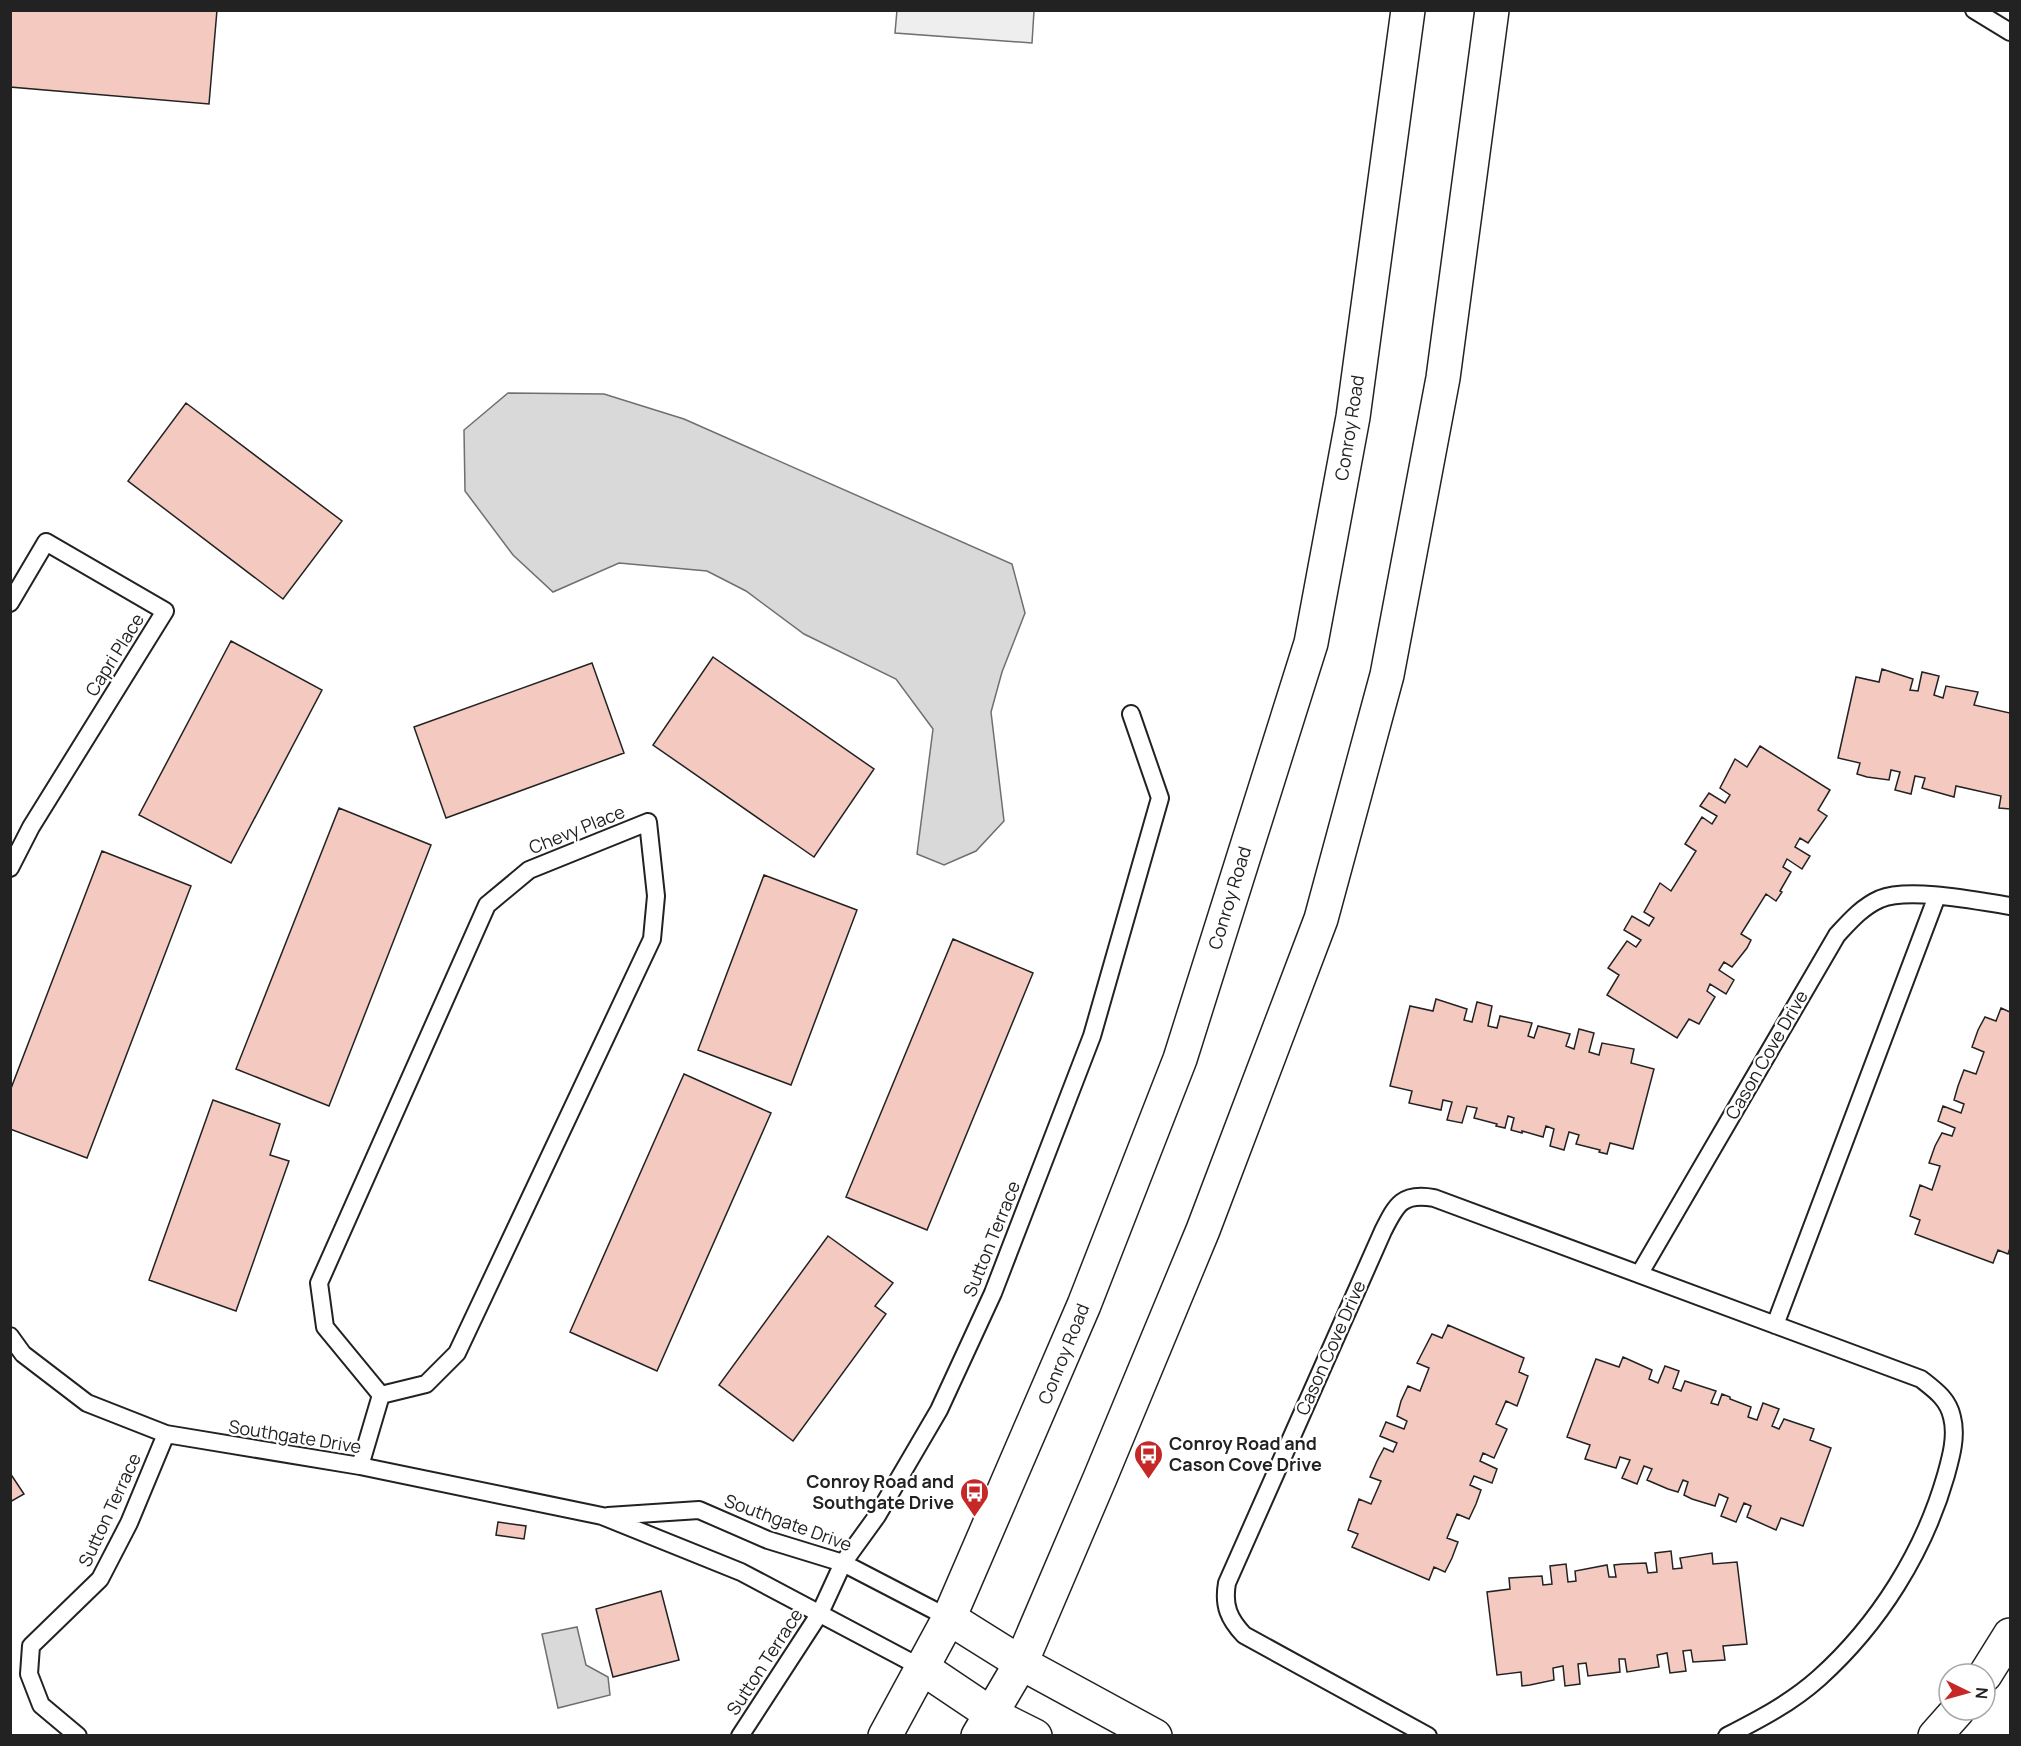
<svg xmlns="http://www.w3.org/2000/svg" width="2021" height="1746" viewBox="0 0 2021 1746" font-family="Manrope,sans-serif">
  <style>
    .green { fill: #eee; stroke: #6f6f6f; stroke-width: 1.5 }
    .water { fill: #d9d9d9; stroke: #6f6f6f; stroke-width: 1.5 }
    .building { fill: #f3c9c0; stroke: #222; stroke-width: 1.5 }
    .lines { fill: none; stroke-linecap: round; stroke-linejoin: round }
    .service-casing { stroke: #222; stroke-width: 20 }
    .minor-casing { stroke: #222; stroke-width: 36 }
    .secondary-casing { stroke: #222; stroke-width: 36 }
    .service { stroke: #fff; stroke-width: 16 }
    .minor { stroke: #fff; stroke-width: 33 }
    .secondary { stroke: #fff; stroke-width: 33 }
    .labels { text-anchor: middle; stroke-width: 4.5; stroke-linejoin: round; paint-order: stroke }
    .street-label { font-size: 18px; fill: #222; stroke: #fff }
    .poi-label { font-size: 18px; font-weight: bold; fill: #222; stroke: #fff; text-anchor: start }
  </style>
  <rect width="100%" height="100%" fill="#fff"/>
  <path class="green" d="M897,10l137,1 -2,32 -137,-10z"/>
  <path class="water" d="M508,393l96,1 80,25 328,145 13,49 -23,59 -11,40 13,109 -28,30 -32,14 -27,-11 16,-125 -37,-50 -92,-45 -58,-43 -39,-20 -88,-8 -66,29 -40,-37 -48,-64 -1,-61z
    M577,1627l9,38 22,12 2,18 -52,13 -16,-74z"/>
  <path class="building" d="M10,10h207l-8,94 -199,-17z
    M186,403l156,118 -59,78 -155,-118z
    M231,641l91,49 -91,173 -92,-48z
    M713,657l161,112 -60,88 -161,-112z
    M592,663l32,90 -178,65 -32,-91z
    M1882,669l31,10 -3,11 8,1 4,-19 17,4 -5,19 9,3 3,-12 32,6 -4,13 36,8v96l-11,-1 2,-12 -45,-10 -2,11 -32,-9 3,-10 -10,-2 -4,18 -16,-4 5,-18 -9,-2 -2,10 -22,-3 -10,-3 3,-11 -22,-5 18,-81 23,5z
    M1760,746l70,44 -12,20 9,6 -19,27 -8,-5 -5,9 15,9 -8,13 -15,-10 -4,8 8,5 -11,19 2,1 -6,9 -10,-7 -25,40 10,6 -4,8 -15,19 -8,-5 -5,8 15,10 -8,14 -16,-10 -3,7 8,6 -16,27 -10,-5 -12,19 -70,-43 12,-20 -11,-7 19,-27 9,6 5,-7 -17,-10 8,-14 17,10 5,-8 -10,-6 16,-29 11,8 25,-40 -11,-7 17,-27 10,7 5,-8 -17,-10 9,-13 16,10 5,-8 -10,-7 15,-29 12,8z
    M339,808l92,37 -102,261 -93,-37z
    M102,851l89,35 -104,272 -77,-29v-38z
    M764,875l93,35 -66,175 -93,-35z
    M953,939l80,34 -106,257 -81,-33z
    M1436,999l31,10 -3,11 8,2 5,-20 15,4 -4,20 9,2 3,-12 32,7 -4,13 6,2 4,-12 32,8 -4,12 8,3 5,-20 15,4 -5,19 10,3 3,-12 32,6 -3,14 23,6 -21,80 -23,-6 -3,11 -8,-2 1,-2 -24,-6 3,-9 -10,-3 -5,18 -14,-4 4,-17 -8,-3 -3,11 -21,-6v2l-11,-3 3,-12 -6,-2 -3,12 -9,-2 1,-2 -23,-6 3,-10 -10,-2 -5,17 -15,-3 5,-18 -9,-2 -2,10 -32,-7 3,-12 -22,-5 20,-80 23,5z
    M2001,1008l9,4v236l-2,6 -10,-4 -5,13 -78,-29 5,-14 -10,-4 10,-31 12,5 8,-24 -11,-3 6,-17 7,-13 10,3 3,-8 -17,-7 5,-15 18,7 3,-9 -10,-4 4,-14 6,-16 12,4 8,-22 -12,-5 6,-17 7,-13 11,4z
    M684,1074l87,39 -114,258 -87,-39z
    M213,1100l67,24 -10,31 19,6 -53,150 -87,-31z
    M828,1236l65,47 -18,23 11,8 -93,127 -74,-56z
    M1448,1325l76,33 -5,14 9,4 -11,30 -11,-5 -10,23 11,5 -13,29 -11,-5 -3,8 17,8 -5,14 -18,-7 -4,9 11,5 -5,14 -7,15 -12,-5 -10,24 11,4 -6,16 -7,14 -11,-5 -5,13 -77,-33 6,-13 -10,-4 11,-31 12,5 10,-23 -11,-4 7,-16 7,-13 9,4 4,-9 -17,-7 6,-14 18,7 3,-8 -10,-5 4,-15 7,-15 12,5 9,-23 -12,-5 15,-29 10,4z
    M1623,1357l29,13 -3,9 9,4 7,-17 14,5 -6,17 8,3 4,-10 31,10 -5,12 7,2 4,-11 8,3v2l21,8 -3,10 9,3 6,-17 16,6 -7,17 7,3 5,-10 30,10 -4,11 21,8 -28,78 -22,-8 -5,12 -29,-13 4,-11 -7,-3 -8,19 -15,-6 7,-18 -9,-4 -4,12 -23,-7 -8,-4 4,-13 -5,-2 -5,12 -10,-3 -21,-9 5,-11 -8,-3 -7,18 -15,-6 8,-18 -10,-3 -4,11 -31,-9 5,-14 -23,-8 29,-78 23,8z
    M10,1473l14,21 -14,8z
    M498,1522l28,4 -2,13 -28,-4z
    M1671,1551l2,18 9,-1 -2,-10 32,-5 1,11 24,-2 10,82 -24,2 2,14 -32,2 -2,-12 -8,1 3,20 -16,2 -3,-20 -10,2 2,12 -32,5 -2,-13h-6l1,13 -32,4 -2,-13 -8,1 2,20 -15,2 -2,-20 -10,2 1,12 -24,5 -8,1 -1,-14 -24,3 -10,-83 23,-3 -1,-11 33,-2 1,9 9,-1 -2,-18 16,-2 2,18 8,-1 -1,-10 32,-6 2,12h7l-2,-12 9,-1 23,-1 2,10 9,-1 -2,-19z
    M661,1591l18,69 -66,17 -17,-68z"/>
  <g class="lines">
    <defs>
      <path id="service" d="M1974,10l36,22
        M10,603l36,-61 119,69 -134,216 -21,41
        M1640,1273l197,-338c13,-14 25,-28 43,-36 29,-12 98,2 130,7
        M1775,1325l162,-429
        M10,1336l13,18 64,49 79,31 194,32 242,50 139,56 183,97
        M360,1466l21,-71 45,-11 31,-31 195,-414 4,-43 -8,-74 -119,48 -42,35 -168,378 6,44 56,68
        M608,1516l91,-6 69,30 75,23 106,55
        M78,1736l-37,-31 -12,-31 2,-28 69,-67 29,-56 37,-89
        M740,1736l80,-123 23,-50 34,-47 62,-106 54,-117 99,-257 68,-238 -29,-84
        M1428,1736l-184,-101c-15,-16 -21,-29 -17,-52l156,-352c13,-26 19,-39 51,-33l487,181c14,11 27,20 31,38 5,19 -1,40 -6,58 -22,77 -67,149 -127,203 -28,25 -59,41 -92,58"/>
      <path id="minor" d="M949,1618l72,45 134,73
        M924,1669l67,45 44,22
        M1985,1675l25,-40
        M1935,1736l23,-26"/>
      <path id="secondary" d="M885,1736l64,-118 135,-313 96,-246 131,-416 42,-226 55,-407
        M978,1736l43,-73 79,-185 103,-248 118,-311 66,-244 56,-297 49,-368"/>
    </defs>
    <use href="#service" class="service-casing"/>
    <use href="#minor" class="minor-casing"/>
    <use href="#secondary" class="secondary-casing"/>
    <use href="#service" class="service"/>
    <use href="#minor" class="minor"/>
    <use href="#secondary" class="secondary"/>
  </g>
  <defs>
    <symbol id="bus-pin" viewBox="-11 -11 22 30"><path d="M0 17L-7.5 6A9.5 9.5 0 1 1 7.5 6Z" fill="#c62828" stroke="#fff"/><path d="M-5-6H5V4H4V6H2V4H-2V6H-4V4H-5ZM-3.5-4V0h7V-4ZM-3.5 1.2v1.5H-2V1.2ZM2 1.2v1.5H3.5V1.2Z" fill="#fff"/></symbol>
  </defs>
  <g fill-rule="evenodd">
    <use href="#bus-pin" x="1132" y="1438" width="33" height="45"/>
    <use href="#bus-pin" x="958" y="1476" width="33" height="45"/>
  </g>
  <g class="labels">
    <g class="street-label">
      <text transform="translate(1350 428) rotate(-81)" y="6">Conroy Road</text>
      <text transform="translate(115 655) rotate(-58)" y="6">Capri Place</text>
      <text transform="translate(577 830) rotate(-22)" y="6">Chevy Place</text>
      <text transform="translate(1230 898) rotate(-73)" y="6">Conroy Road</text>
      <text transform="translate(1767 1055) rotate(-60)" y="6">Cason Cove Drive</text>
      <text transform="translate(992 1239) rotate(-68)" y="6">Sutton Terrace</text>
      <text transform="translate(1331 1348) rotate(-66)" y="6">Cason Cove Drive</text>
      <text transform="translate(1064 1354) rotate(-68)" y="6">Conroy Road</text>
      <text transform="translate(295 1437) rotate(9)" y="6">Southgate Drive</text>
      <text transform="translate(110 1510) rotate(-65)" y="6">Sutton Terrace</text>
      <text transform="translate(788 1523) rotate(20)" y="6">Southgate Drive</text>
      <text transform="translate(765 1662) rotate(-57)" y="6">Sutton Terrace</text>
    </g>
    <g class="poi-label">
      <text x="1169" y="1450">Conroy Road and<tspan x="1169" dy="21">Cason Cove Drive</tspan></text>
      <text x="954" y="1488" text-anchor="end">Conroy Road and<tspan x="954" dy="21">Southgate Drive</tspan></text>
    </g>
  </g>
  <rect width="2021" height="1746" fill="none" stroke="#222222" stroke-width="24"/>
  <g transform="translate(1967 1692) rotate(95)"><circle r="28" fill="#ffffff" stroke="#a7a7a7" stroke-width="1.5"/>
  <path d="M0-4.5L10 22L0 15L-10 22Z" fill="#c62828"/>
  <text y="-9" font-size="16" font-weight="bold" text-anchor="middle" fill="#222222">N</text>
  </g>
</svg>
